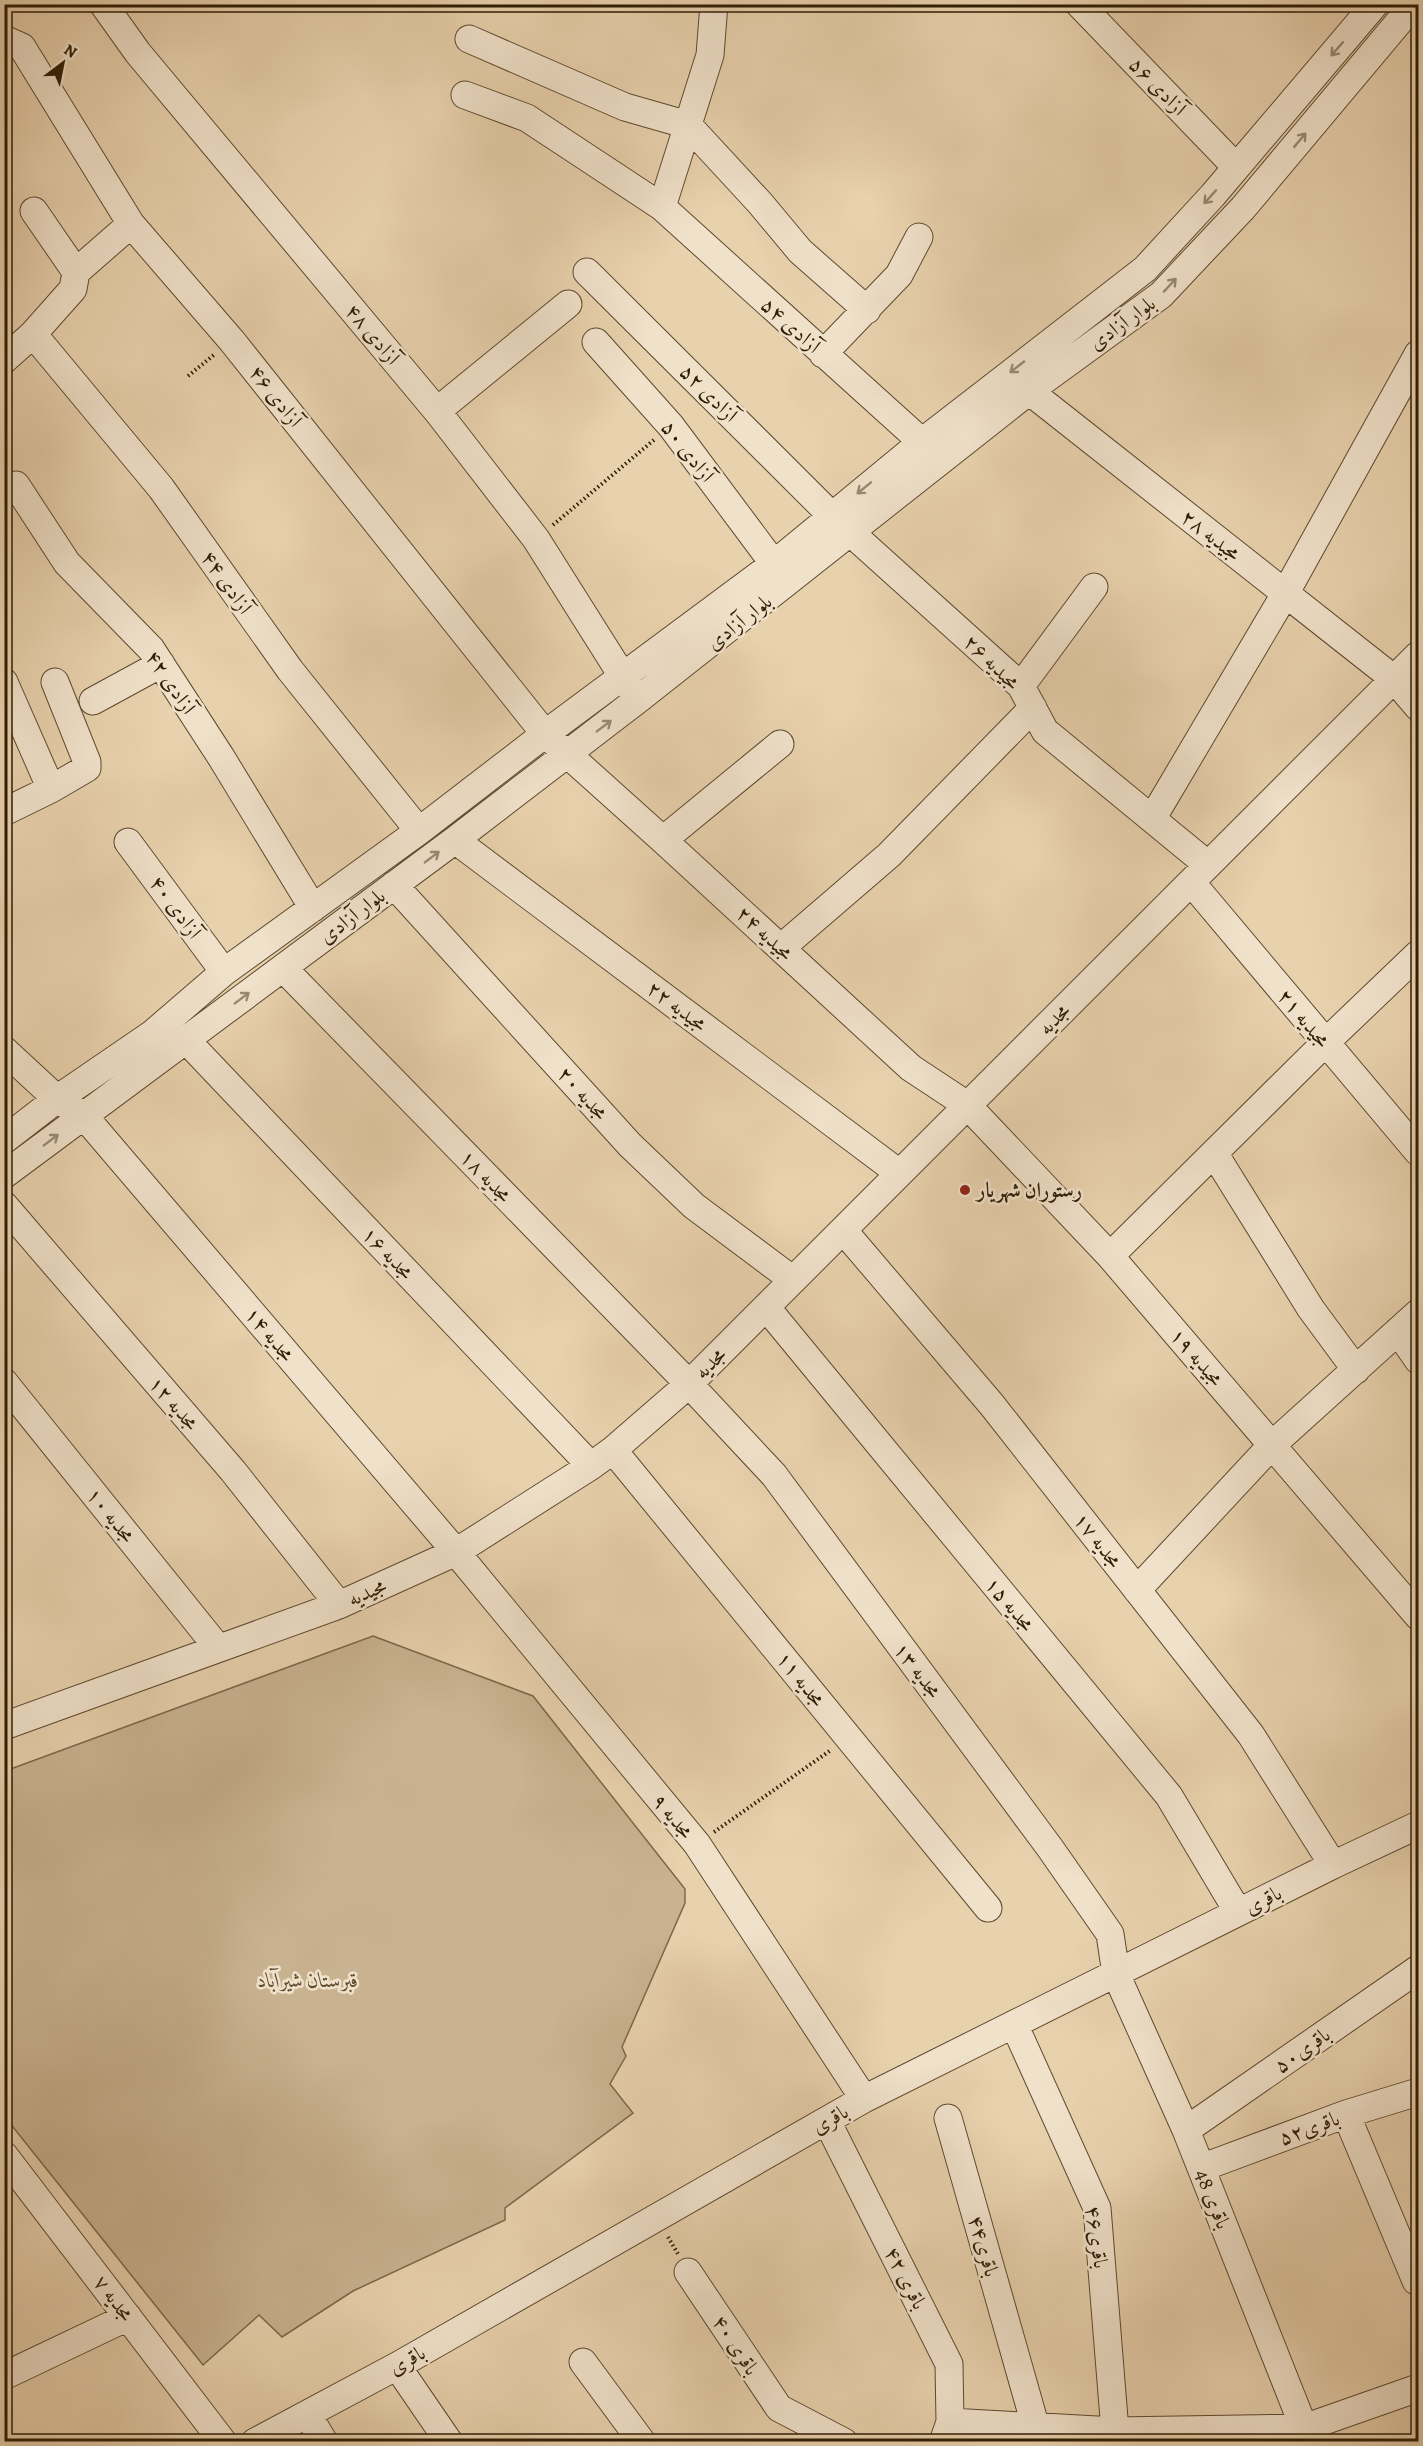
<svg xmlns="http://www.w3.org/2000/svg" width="1423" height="2446" viewBox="0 0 1423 2446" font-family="Alegreya,Amiri,serif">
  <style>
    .green { fill: #c9b290; stroke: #7c684a; stroke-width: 1.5 }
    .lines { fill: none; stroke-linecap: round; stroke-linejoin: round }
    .minor-casing { stroke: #5d4a2f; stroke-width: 29 }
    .path { stroke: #2f1d05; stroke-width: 4; stroke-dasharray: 1.5 3; stroke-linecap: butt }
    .minor { stroke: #f0e1ca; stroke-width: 27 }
    .oneway { stroke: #998971 }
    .poi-dot { fill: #8f2418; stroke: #f0e1ca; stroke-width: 2 }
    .labels { text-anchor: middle; stroke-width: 5; stroke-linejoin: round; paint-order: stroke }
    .street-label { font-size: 21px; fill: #2f1d05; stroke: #f0e1ca }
    .poi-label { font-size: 21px; font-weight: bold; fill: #2f1d05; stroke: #f0e1ca; text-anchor: start }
    .park-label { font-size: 21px; font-style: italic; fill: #5d4a2f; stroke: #f0e1ca }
  </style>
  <rect width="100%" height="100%" fill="#e8d1ad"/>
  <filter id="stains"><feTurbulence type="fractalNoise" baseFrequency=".00333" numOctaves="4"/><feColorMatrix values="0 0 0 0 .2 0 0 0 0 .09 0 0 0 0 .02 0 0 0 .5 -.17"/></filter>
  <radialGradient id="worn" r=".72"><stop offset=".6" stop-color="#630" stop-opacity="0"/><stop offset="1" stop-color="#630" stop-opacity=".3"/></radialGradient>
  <path class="green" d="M373,1636l160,60 152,193v14l-63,144 4,9 -16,28 23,29 -128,95v12l-152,71 -71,46 -23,-22 -56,50 -198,-248v-346z"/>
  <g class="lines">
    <defs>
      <path id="minor" d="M103,4l35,49 299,358 99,128 87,138 11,14
        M1079,4l157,163
        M4,39l18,8 109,177 101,117 313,393 118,106 248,228 56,37 143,151 308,360
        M469,39l156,68 63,18 72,78 40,48 67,59
        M465,95l62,23 135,89 260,235
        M662,207l48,-152 4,-51
        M34,211l42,61
        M587,272l244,243 190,171 24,45 163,134
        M33,334l128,154 129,182 129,161
        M596,342l75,84 103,138
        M823,354l76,-79 20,-38
        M4,360l29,-26 40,-45 3,-17 55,-48
        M1029,391l365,288 24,28
        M437,411l131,-107
        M4,493l12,-8 51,78 84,86 70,108 92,151
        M4,682l47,107
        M1021,686l73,-99
        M93,701l68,-37
        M4,812l47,-23 36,-21v-6l-32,-80
        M1152,819l133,-225 133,-240
        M455,840l444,333
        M663,840l117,-96
        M128,842l96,130
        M1191,882l227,270
        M394,885l236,260 64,61 99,74
        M781,948l108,-93 144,-147
        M283,968l406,416 85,91 276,373 60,86 6,40 70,156 118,298 1,14
        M186,1040l405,426
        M4,1050l53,49 27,17 372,436 241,292 167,255
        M4,1140l53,-41 95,-65 72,-62 195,-141 126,-97 229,-170 148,-122 223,-173 68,-74 162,-191
        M1214,1153l97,156 45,61
        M4,1175l451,-335 185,-142 389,-307 132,-96 82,-87 171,-204
        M4,1205l229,266 106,134
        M843,1230l149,175 259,330 82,130
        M1110,1256l215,-213 93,-89
        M766,1307l403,489 69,116
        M1398,1331l20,29
        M4,1382l214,266
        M613,1450l375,458
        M1137,1590l135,-145 146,-132
        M4,1726l335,-121 117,-53 135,-86 22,-16 76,-66 729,-729
        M1014,2024l83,184 18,223
        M1346,2114l70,167
        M948,2118l88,310
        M827,2121l122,243 1,58 -7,20
        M1186,2130l232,-161
        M4,2155l219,287
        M1201,2168l145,-54 72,-22
        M688,2272l91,136 65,34
        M583,2362l59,80
        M397,2366l52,76
        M4,2376l124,-59
        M308,2415l16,27
        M950,2422l165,9 189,-3 114,-40
        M255,2442l142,-76 467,-267 469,-234 85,-40"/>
    </defs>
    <use href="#minor" class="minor-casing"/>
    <path class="path" d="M188,376l27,-22
      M553,525l102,-86
      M714,1832l117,-82
      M668,2237l10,17"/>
    <use href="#minor" class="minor"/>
  </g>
  <defs><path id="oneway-shaft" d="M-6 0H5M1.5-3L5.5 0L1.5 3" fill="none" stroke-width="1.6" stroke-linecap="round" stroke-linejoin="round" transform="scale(1.5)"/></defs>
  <g class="oneway">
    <use href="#oneway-shaft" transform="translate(1337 49) rotate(131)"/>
    <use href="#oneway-shaft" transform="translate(1300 140) rotate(-50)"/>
    <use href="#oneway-shaft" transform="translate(1210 197) rotate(132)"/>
    <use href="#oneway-shaft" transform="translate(1170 285) rotate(-47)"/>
    <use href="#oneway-shaft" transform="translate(1017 367) rotate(142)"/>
    <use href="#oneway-shaft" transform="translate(864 488) rotate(141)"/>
    <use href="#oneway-shaft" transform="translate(604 726) rotate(-37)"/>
    <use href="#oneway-shaft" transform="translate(432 857) rotate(-37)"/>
    <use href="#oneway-shaft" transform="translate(242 998) rotate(-37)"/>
    <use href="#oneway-shaft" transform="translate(51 1140) rotate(-37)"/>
  </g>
  <circle class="poi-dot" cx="965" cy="1190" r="6"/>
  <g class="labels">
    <g class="street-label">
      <text transform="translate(1158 86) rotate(46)" y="7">آزادی ۵۶</text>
      <text transform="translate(1122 323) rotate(-36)" y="7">بلوار آزادی</text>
      <text transform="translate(791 325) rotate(42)" y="7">آزادی ۵۴</text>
      <text transform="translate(373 334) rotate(50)" y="7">آزادی ۴۸</text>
      <text transform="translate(709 393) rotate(45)" y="7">آزادی ۵۲</text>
      <text transform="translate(276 396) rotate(52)" y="7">آزادی ۴۶</text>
      <text transform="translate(688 451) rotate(52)" y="7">آزادی ۵۰</text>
      <text transform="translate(1211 535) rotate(38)" y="7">مجیدیه ۲۸</text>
      <text transform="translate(227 582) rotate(55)" y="7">آزادی ۴۴</text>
      <text transform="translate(739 622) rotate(-38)" y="7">بلوار آزادی</text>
      <text transform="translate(992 662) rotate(44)" y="7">مجیدیه ۲۶</text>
      <text transform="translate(171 682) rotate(56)" y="7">آزادی ۴۲</text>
      <text transform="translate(176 907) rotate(54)" y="7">آزادی ۴۰</text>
      <text transform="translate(352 916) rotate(-37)" y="7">بلوار آزادی</text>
      <text transform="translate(765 933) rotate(43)" y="7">مجیدیه ۲۴</text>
      <text transform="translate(677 1006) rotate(37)" y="7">مجیدیه ۲۲</text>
      <text transform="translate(1304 1018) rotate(50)" y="7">مجیدیه ۲۱</text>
      <text transform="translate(1054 1019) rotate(-45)" y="7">مجدیه</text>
      <text transform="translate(583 1093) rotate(48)" y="7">مجدیه ۲۰</text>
      <text transform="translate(486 1176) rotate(46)" y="7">مجدیه ۱۸</text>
      <text transform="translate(388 1253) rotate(46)" y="7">مجدیه ۱۶</text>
      <text transform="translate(270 1334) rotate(50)" y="7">مجدیه ۱۴</text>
      <text transform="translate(1197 1357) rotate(49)" y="7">مجیدیه ۱۹</text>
      <text transform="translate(710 1363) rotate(-45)" y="7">مجدیه</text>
      <text transform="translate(174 1403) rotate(49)" y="7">مجدیه ۱۲</text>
      <text transform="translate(111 1515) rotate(51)" y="7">مجدیه ۱۰</text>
      <text transform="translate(1098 1540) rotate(52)" y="7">مجدیه ۱۷</text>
      <text transform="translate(367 1592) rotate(-24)" y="7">مجیدیه</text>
      <text transform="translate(1010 1604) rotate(50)" y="7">مجدیه ۱۵</text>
      <text transform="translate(918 1670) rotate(53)" y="7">مجدیه ۱۳</text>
      <text transform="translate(801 1679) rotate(51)" y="7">مجدیه ۱۱</text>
      <text transform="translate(673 1816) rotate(50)" y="7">مجدیه ۹</text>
      <text transform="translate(1263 1900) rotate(-27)" y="7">باقری</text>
      <text transform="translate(1302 2050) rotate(-35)" y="7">باقری۵۰</text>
      <text transform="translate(830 2119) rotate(-30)" y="7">باقری</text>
      <text transform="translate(1309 2128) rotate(-20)" y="7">باقری۵۲</text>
      <text transform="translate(1213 2199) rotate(68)" y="7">باقری 48</text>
      <text transform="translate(1097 2237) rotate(82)" y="7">باقری۴۶</text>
      <text transform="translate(984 2246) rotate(74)" y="7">باقری۴۴</text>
      <text transform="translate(906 2278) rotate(63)" y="7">باقری ۴۲</text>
      <text transform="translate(114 2298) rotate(53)" y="7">مجدیه ۷</text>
      <text transform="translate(736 2345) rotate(57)" y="7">باقری ۴۰</text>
      <text transform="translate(407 2360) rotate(-29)" y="7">باقری</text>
    </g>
    <g class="poi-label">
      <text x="977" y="1197">رستوران شهریار</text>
    </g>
    <g class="park-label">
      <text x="308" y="1987">قبرستان شیرآباد</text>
    </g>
  </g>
  <rect width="1423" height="2446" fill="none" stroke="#e8d1ad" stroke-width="24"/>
  <rect x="6" y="6" width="1411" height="2434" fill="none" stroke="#2f1d05" stroke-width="3"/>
  <rect x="12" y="12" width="1399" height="2422" fill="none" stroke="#2f1d05" stroke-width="1.5"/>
  <g transform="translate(63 63) rotate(32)" stroke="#f0e1ca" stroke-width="4.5" paint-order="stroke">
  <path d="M0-4.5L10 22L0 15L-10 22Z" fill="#2f1d05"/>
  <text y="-9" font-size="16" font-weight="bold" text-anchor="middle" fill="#2f1d05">N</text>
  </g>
  <rect width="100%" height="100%" filter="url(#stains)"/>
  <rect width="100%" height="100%" fill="url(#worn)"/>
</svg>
